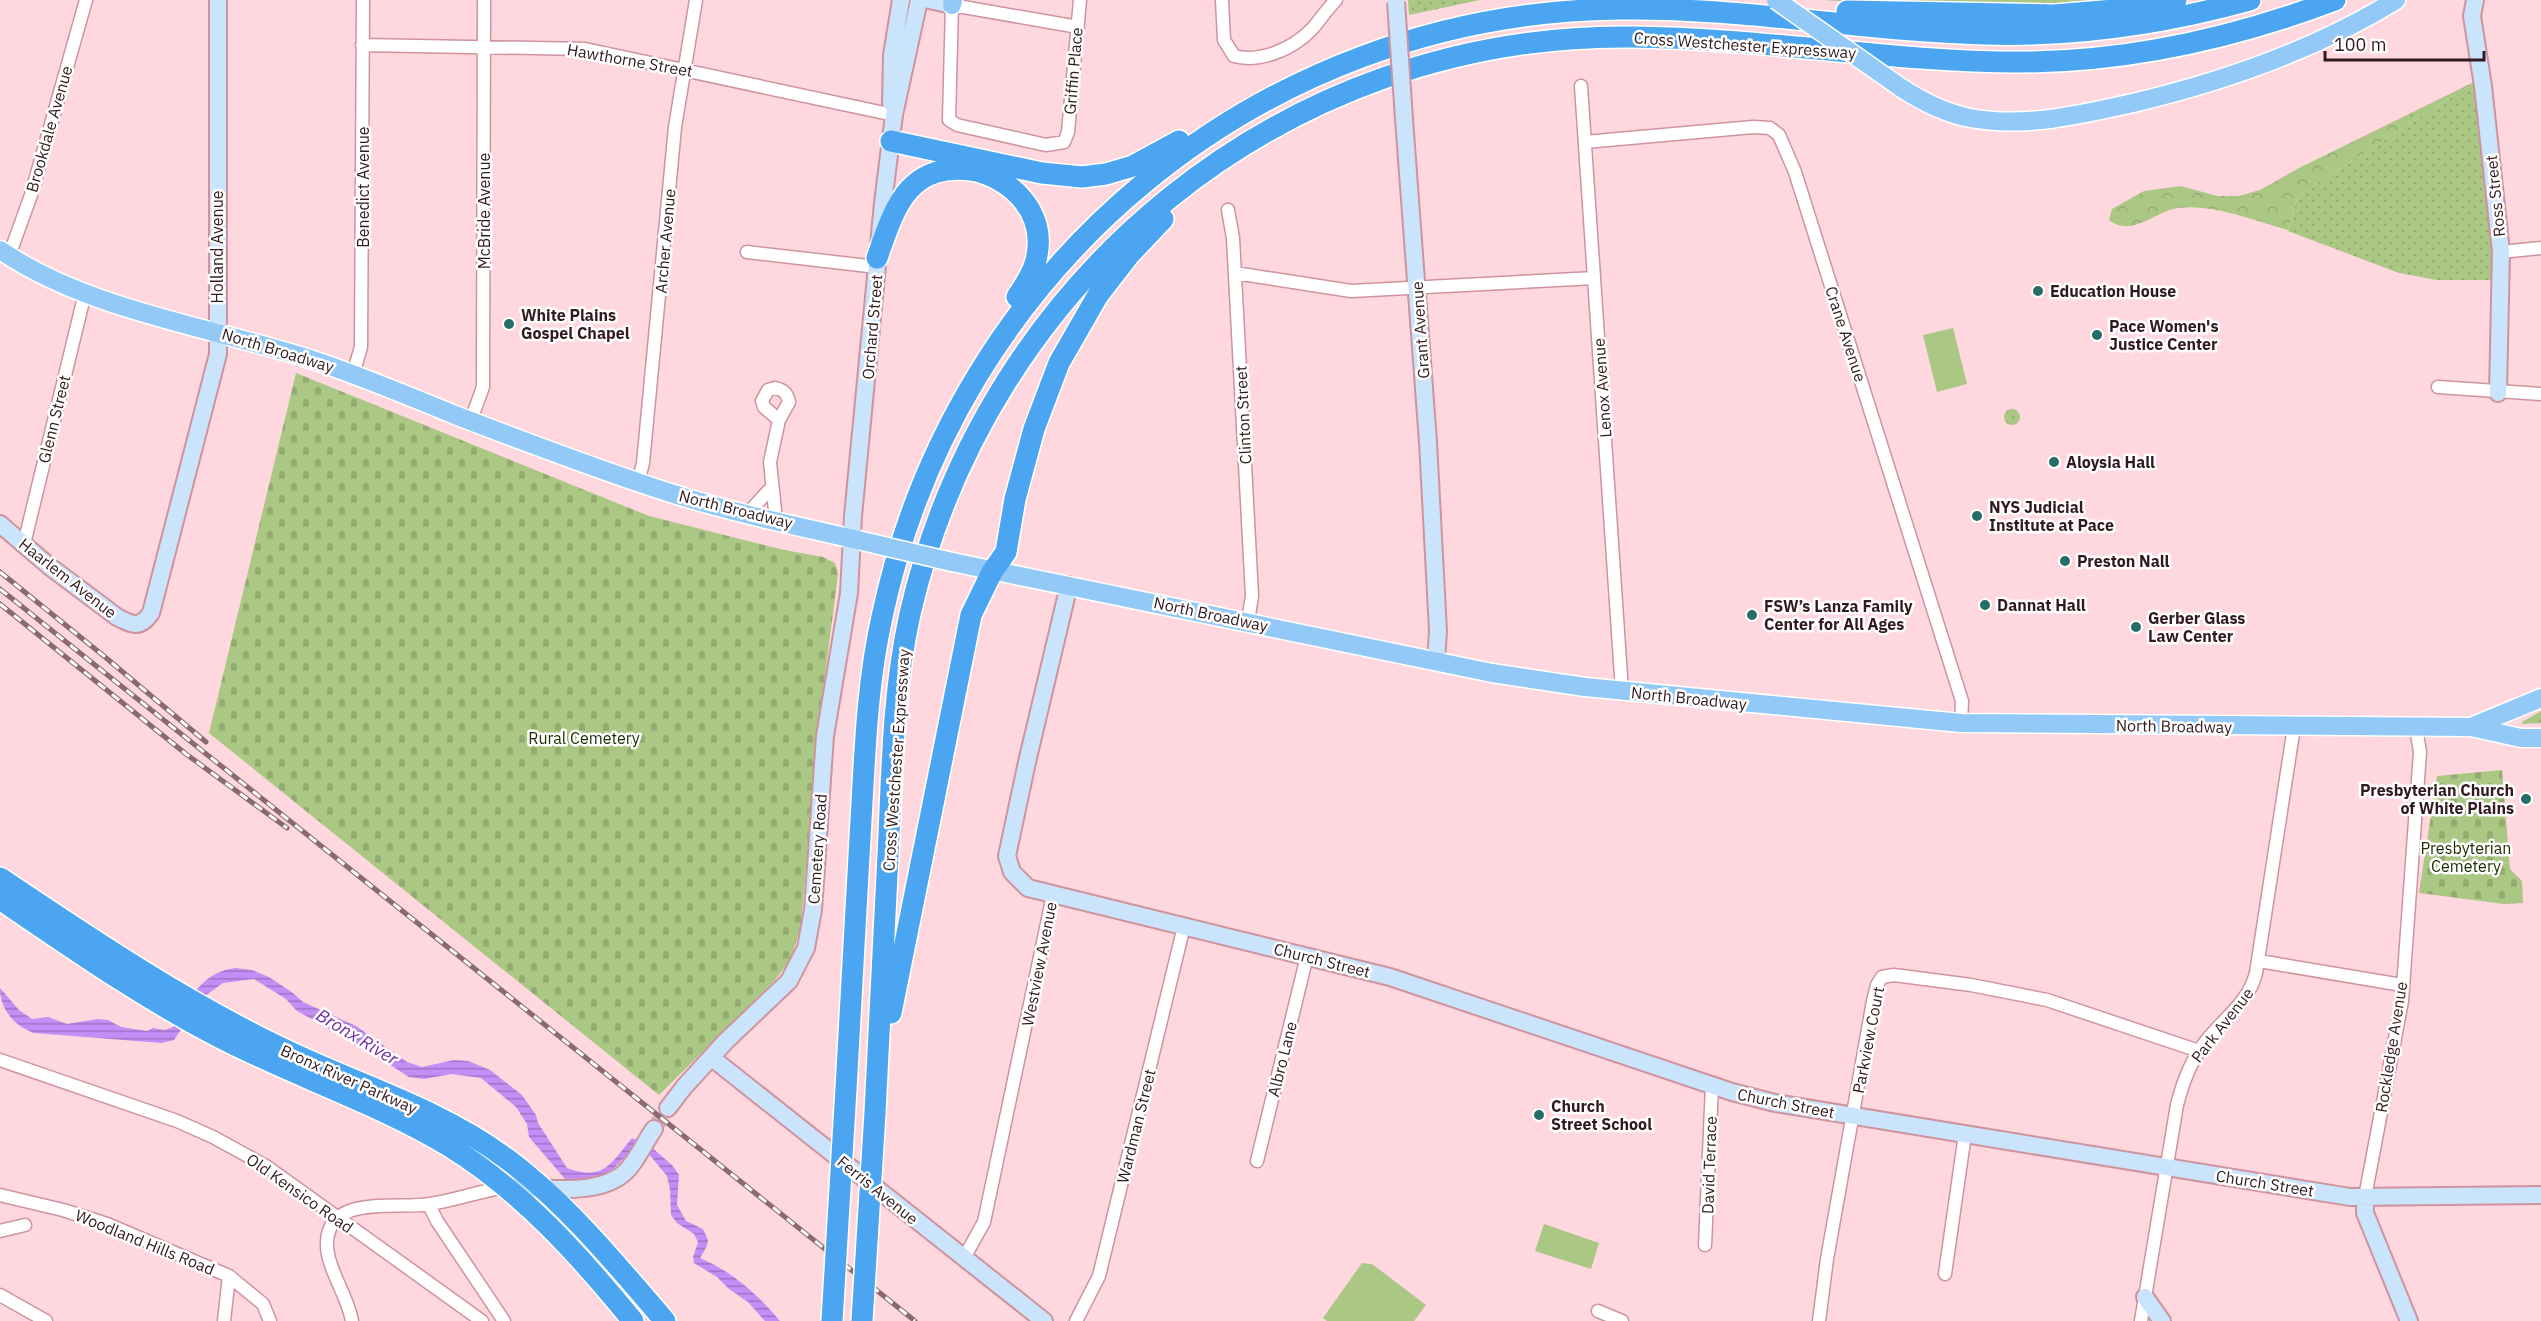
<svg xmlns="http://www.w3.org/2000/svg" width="2541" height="1321" viewBox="0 0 2541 1321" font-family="'IBM Plex Sans',sans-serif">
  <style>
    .grass { fill: url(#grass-dots) }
    .forest { fill: url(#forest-crowns) }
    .cemetery { fill: url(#cemetery-stones) }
    .pitch { fill: #aac783 }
    .water { fill: url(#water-rules) }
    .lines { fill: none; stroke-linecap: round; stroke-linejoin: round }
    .secondary-tunnel { stroke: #d6b1b8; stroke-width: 16; stroke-dasharray: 16 8; stroke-linecap: butt }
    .street-casing { stroke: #d0939e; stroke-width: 15 }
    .secondary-casing { stroke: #d0939e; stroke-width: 20 }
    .primary-casing { stroke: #fff; stroke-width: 21 }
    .highway-casing { stroke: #fff; stroke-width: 24 }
    .street { stroke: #fff; stroke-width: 12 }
    .secondary { stroke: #c9e4fb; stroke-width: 16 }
    .primary { stroke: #93c9f7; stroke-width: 18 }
    .highway { stroke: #4ba5f1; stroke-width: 21 }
    .rail-casing { stroke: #886a70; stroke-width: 5 }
    .rail { stroke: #fff; stroke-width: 3; stroke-dasharray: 9; stroke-linecap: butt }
    .secondary-bridge-casing { stroke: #d0939e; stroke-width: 20; stroke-linecap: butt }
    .primary-bridge-casing { stroke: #fff; stroke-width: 21; stroke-linecap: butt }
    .highway-bridge-casing { stroke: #fff; stroke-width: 24; stroke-linecap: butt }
    .secondary-bridge { stroke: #c9e4fb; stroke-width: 16 }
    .primary-bridge { stroke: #93c9f7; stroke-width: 18 }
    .highway-bridge { stroke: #4ba5f1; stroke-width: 21 }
    .poi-dot { fill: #246e67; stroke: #fff; stroke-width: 2 }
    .labels { text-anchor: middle; stroke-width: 5; stroke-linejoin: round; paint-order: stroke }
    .street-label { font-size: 16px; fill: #311a1f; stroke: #fff }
    .poi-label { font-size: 16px; font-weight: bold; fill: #311a1f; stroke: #fff; text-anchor: start }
    .park-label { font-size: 16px; fill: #203000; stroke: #fff }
    .water-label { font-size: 18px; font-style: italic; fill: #6f29a1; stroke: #fff }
  </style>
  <defs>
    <pattern id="grass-dots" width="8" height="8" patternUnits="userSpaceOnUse" patternTransform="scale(1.5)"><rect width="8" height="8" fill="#aac783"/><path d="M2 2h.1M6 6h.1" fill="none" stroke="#93aa71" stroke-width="1.8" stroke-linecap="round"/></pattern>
    <pattern id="forest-crowns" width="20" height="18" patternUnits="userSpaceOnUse" patternTransform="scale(1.5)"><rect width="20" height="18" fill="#aac783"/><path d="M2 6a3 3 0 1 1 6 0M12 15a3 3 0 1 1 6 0" fill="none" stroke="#93aa71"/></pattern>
    <pattern id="cemetery-stones" width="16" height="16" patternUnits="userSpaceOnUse" patternTransform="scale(1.5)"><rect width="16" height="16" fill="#aac783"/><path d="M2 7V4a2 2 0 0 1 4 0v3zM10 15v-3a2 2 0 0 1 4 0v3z" fill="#93aa71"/></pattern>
    <pattern id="water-rules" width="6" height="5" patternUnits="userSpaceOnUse" patternTransform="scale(1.5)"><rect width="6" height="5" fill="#c48ef6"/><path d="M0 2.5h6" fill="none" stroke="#a073c7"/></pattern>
  </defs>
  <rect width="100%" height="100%" fill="#ffd7de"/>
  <path class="grass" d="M1408,0h72l-71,15z
    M1824,0h313l-49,6 -194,-1z
    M2476,81l15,161v38h-54l-38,-7 -111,-42 10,-35z
    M2004 417a8 8 0 1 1 16 0a8 8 0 1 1-16 0Z"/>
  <path class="forest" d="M2476,81l-178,115 -10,34c-32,-9 -77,-27 -110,-22 -23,3 -46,30 -69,12l3,-11 32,-18 37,-5 36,10h22l21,-6 39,-22z
    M2541,711v12l-18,1 -1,-2z"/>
  <path class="cemetery" d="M296,373l353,143 135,34 39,7 12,6 3,11 -21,164 -16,187 -10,34 -16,21 -116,115 -450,-362z
    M2502,770l8,99 12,12 1,22 -19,1 -85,-11 18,-117z"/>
  <path class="pitch" d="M1953,328l14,56 -30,8 -14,-57z
    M1544,1224l55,19 -8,26 -56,-18z
    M1362,1263l10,1 54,41 -12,16h-87l-4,-3z"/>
  <path class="water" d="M235,968l17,2 17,7 24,16 10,9 53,24 51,36 15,5 32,-7 14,1 22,9 32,25 14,20 2,8 29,45c37,14 44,-5 65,-30l18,8 22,19 7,10 -2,30 9,16 17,8 5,11 -1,6 -7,12c33,14 57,36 80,63h-15l-17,-19 -19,-13 -12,-12 -23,-14 -1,-6 5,-15 -4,-8 -17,-11 -6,-8 -1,-25 -3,-14 -19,-23 -14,-5 -21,21 -18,10 -15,2 -15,-2 -36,-42 -2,-13 -11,-17 -35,-29 -29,-4 -28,5 -15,-2 -45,-29 -67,-37 -11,-12 -32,-20 -31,4 -21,15 -28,42 -12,3 -128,-10c-20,-7 -34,-24 -34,-45l19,22 13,9 16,-2 19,7 31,-5 10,1 13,7 26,4 6,-3 12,2 8,-3c16,-26 28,-55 62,-59z"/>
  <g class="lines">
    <path class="secondary-tunnel" d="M654,1129l14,-21"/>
    <defs>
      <path id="street" d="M1222,0l2,40 10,16c26,7 59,-7 78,-27 8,-9 15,-20 24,-29
        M1078,27l-126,-22 -3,115 8,5 89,20 18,-3 4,-10 12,-132
        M362,45l223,4 309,66
        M1581,86l41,605
        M1585,142l168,-15 17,1 9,7 16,37 167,529 -1,22
        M1228,210l5,28 19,358 -4,25
        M747,252l130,15
        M2501,252l40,-4
        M9,256l22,-61 55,-195
        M1235,273l116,18 243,-13
        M353,374l8,-27 2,-347
        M2438,387l103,7
        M775,388c9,2 12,5 14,14l-10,18 -15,-13 -2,-6 6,-11z
        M471,420l12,-33 1,-387
        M638,482l5,-19 32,-336 21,-127
        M747,514l25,-27
        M776,520l-6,-58 9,-42
        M24,544l61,-251
        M2259,961l143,24
        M0,1060l177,61 36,16 53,29 216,155
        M1257,1161l50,-205
        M0,1195l63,15 44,14 122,52 34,28 7,17
        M2365,1197l37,-196 18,-249 -4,-24
        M429,1205l8,16 67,100
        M0,1231l25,-6
        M1705,1245l7,-160
        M964,1258l20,-36 69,-327
        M1945,1274l20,-140
        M0,1295l46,26
        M1598,1311l24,10
        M224,1321l5,-45
        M352,1321c-4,-25 -26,-54 -25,-78 1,-50 71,-33 103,-39 26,-4 50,-13 76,-17
        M1076,1321l23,-45 85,-350
        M1819,1321l8,-62 46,-258 4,-16 5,-8 12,-2 77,10 76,15 152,51
        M2141,1321l36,-216c6,-24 14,-45 29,-64 18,-23 43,-39 50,-68l38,-246"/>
      <path id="secondary" d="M929,0l23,5
        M2475,0l-3,16 11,70 18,166 -3,141
        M891,103l1,-48 9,-55
        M1404,119l24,323 10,189 -2,30
        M0,524l49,42 68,51c15,8 23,12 34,-4l67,-259v-354
        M1069,585l-42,177 -20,94 5,16 16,16 362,89 342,115 43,11 575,94 191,-2
        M712,1058l332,263
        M668,1108l16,-21 42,-46 63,-60 17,-33 7,-38 12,-174 24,-143 4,-77 30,-313 11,-88 25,-115
        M506,1187c34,0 89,10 117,-13 13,-11 21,-31 31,-45
        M2365,1197v16l44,108
        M2145,1297l17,24"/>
      <path id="primary" d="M952,5l1,-5
        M1900,87c21,14 45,26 70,31 55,10 110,-3 163,-15 93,-22 182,-53 263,-103
        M0,250c89,61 213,77 316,111 47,16 93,35 139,54 65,25 131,50 197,72 74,25 151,40 227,58
        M952,562l540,111 93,14 376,36 510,4 50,11h20
        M2471,727l70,-29"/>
      <path id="highway" d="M1847,11l207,4 60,-5 62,-10
        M891,141l151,32 40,4 24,-3 27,-8 46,-25
        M969,169c46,10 80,46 66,95 -4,13 -12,23 -18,33
        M877,258c18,-52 32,-98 99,-87
        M0,878c91,61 180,121 279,169 75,37 160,61 228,112 60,45 109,105 158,162
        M0,899c72,49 142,98 219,138 75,39 159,66 230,109 73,45 131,110 184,175
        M891,1013l80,-398 21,-43 14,-20 9,-53 19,-70 25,-66 39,-68 31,-40 34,-36
        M846,1089c5,-89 10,-179 15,-269 4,-68 6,-136 21,-203 74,-350 378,-604 737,-608 122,-2 244,22 366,25 90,3 178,-10 265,-34
        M875,1113c5,-93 9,-185 14,-278 3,-73 5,-149 21,-221 77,-336 374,-581 722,-577 130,1 259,25 388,25 109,0 214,-24 315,-62"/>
    </defs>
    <use href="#street" class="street-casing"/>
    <use href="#secondary" class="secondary-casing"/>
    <use href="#primary" class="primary-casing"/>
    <use href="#highway" class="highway-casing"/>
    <use href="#street" class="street"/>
    <use href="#secondary" class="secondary"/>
    <use href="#primary" class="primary"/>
    <use href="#highway" class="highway"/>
    <defs>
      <path id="rail" d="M0,572l105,85 101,85
        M0,589l915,732
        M0,604l186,150 101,74"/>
    </defs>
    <use href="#rail" class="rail-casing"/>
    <use href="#rail" class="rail"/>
    <defs>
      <path id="secondary-bridge" d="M1396,2l8,117"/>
      <path id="primary-bridge" d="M1776,0l124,87
        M879,545l73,17"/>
      <path id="highway-bridge" d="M832,1321l14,-232
        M862,1321l13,-208"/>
    </defs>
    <use href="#secondary-bridge" class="secondary-bridge-casing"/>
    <use href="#primary-bridge" class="primary-bridge-casing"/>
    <use href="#highway-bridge" class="highway-bridge-casing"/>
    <use href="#secondary-bridge" class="secondary-bridge"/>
    <use href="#primary-bridge" class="primary-bridge"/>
    <use href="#highway-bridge" class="highway-bridge"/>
  </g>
  <g class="poi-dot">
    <circle cx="2038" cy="291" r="6"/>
    <circle cx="509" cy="324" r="6"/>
    <circle cx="2097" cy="335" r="6"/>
    <circle cx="2054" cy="462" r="6"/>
    <circle cx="1977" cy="516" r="6"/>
    <circle cx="2065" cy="561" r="6"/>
    <circle cx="1985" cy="605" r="6"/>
    <circle cx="1752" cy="615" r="6"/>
    <circle cx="2136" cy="627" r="6"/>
    <circle cx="2526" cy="799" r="6"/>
    <circle cx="1539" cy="1115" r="6"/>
  </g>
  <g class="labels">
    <g class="street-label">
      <text transform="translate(1745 45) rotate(4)" y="6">Cross Westchester Expressway</text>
      <text transform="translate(630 60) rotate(10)" y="6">Hawthorne Street</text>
      <text transform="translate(1073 71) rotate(-85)" y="6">Griffin Place</text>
      <text transform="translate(49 129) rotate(-74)" y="6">Brookdale Avenue</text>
      <text transform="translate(363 187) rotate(-90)" y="6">Benedict Avenue</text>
      <text transform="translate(2495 196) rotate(-96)" y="6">Ross Street</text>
      <text transform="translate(484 211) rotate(-90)" y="6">McBride Avenue</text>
      <text transform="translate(665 241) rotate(-85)" y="6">Archer Avenue</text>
      <text transform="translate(217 247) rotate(-90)" y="6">Holland Avenue</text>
      <text transform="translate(872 327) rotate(-85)" y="6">Orchard Street</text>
      <text transform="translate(1420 330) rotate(-94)" y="6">Grant Avenue</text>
      <text transform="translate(1846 334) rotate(72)" y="6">Crane Avenue</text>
      <text transform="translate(278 350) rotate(17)" y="6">North Broadway</text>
      <text transform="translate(1602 388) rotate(-94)" y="6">Lenox Avenue</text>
      <text transform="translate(1243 415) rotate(-93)" y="6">Clinton Street</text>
      <text transform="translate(54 419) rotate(-76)" y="6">Glenn Street</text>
      <text transform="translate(736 509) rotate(14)" y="6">North Broadway</text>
      <text transform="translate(68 578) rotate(38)" y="6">Haarlem Avenue</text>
      <text transform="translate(1211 614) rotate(12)" y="6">North Broadway</text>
      <text transform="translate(1689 698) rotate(6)" y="6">North Broadway</text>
      <text transform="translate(2174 726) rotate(1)" y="6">North Broadway</text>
      <text transform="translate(896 760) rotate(-86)" y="6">Cross Westchester Expressway</text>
      <text transform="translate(817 849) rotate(-86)" y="6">Cemetery Road</text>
      <text transform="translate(1322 960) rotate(14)" y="6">Church Street</text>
      <text transform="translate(1039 964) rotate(-79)" y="6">Westview Avenue</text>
      <text transform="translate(2222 1025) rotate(-52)" y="6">Park Avenue</text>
      <text transform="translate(1868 1040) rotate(-79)" y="6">Parkview Court</text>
      <text transform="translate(2391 1047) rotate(-81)" y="6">Rockledge Avenue</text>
      <text transform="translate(1282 1059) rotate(-76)" y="6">Albro Lane</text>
      <text transform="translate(349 1079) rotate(24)" y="6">Bronx River Parkway</text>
      <text transform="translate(1786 1103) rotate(11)" y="6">Church Street</text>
      <text transform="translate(1136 1126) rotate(-76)" y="6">Wardman Street</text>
      <text transform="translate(1709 1165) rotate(-88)" y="6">David Terrace</text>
      <text transform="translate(2265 1183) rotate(9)" y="6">Church Street</text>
      <text transform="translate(878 1190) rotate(39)" y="6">Ferris Avenue</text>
      <text transform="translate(300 1193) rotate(35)" y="6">Old Kensico Road</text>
      <text transform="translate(145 1242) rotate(22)" y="6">Woodland Hills Road</text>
    </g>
    <g class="poi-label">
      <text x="2050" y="297">Education House</text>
      <text x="521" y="321">White Plains<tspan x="521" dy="18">Gospel Chapel</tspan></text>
      <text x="2109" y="332">Pace Women's<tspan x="2109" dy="18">Justice Center</tspan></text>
      <text x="2066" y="468">Aloysia Hall</text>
      <text x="1989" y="513">NYS Judicial<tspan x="1989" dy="18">Institute at Pace</tspan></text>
      <text x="2077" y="567">Preston Nall</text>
      <text x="1997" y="611">Dannat Hall</text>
      <text x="1764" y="612">FSW’s Lanza Family<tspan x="1764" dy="18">Center for All Ages</tspan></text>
      <text x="2148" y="624">Gerber Glass<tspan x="2148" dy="18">Law Center</tspan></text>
      <text x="2514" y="796" text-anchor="end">Presbyterian Church<tspan x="2514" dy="18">of White Plains</tspan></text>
      <text x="1551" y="1112">Church<tspan x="1551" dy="18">Street School</tspan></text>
    </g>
    <g class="park-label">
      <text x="584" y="744">Rural Cemetery</text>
      <text x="2466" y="854">Presbyterian<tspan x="2466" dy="18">Cemetery</tspan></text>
    </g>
    <g class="water-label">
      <text transform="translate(357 1037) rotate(31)" y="6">Bronx River</text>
    </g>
  </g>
  <path d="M2325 51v9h159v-9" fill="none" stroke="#311a1f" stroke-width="3"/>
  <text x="2334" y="51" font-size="18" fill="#311a1f" stroke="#ffffff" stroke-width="4.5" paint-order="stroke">100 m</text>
</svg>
